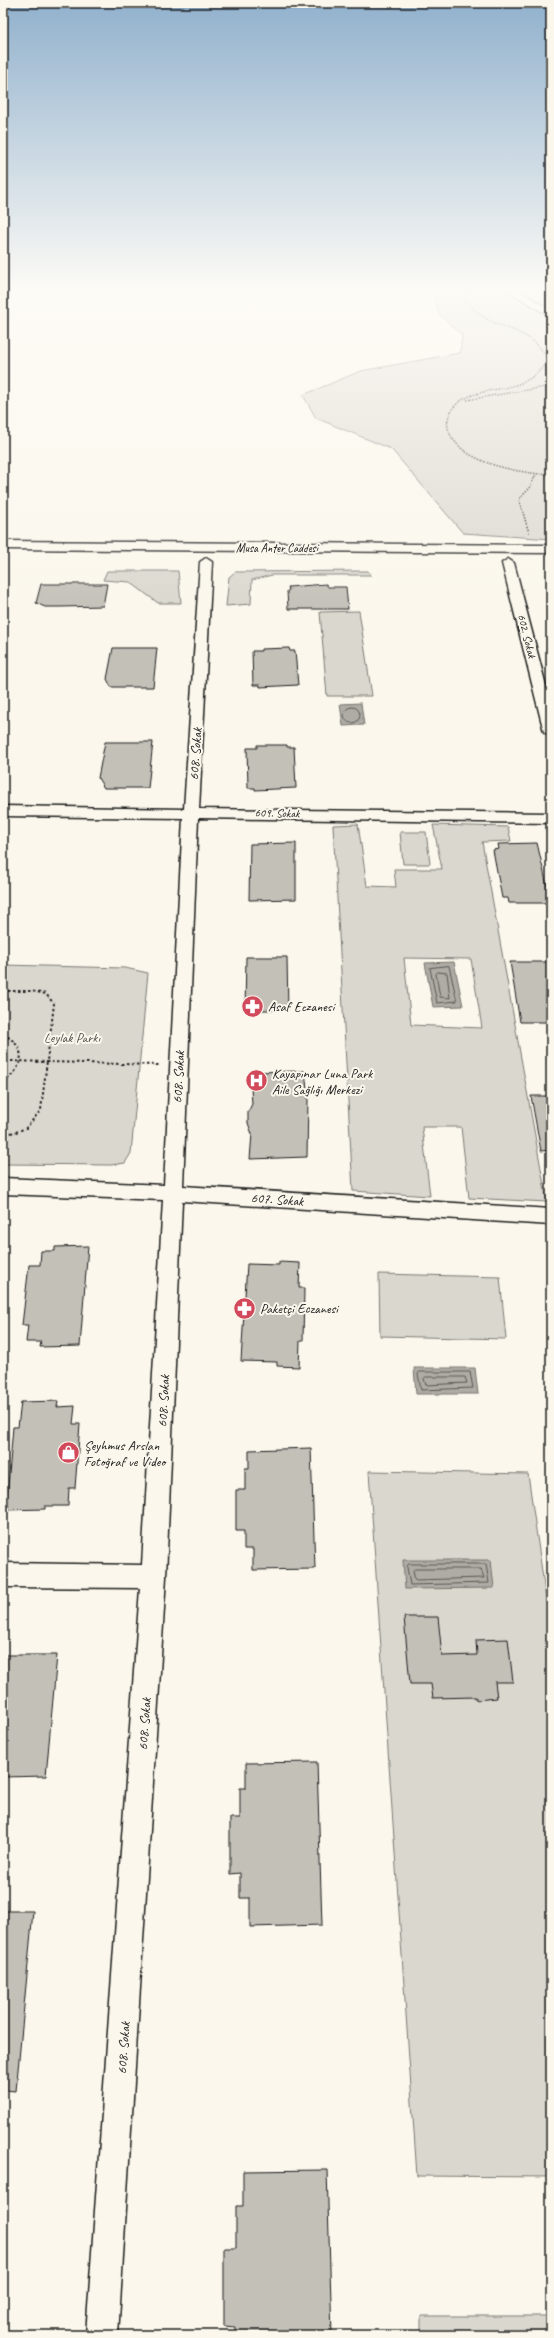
<svg xmlns="http://www.w3.org/2000/svg" width="554" height="2338" viewBox="0 0 554 2338" font-family="Caveat,sans-serif">
  <style>
    .green { fill: #dad7ce; stroke: #7b7a75; fill-rule: evenodd }
    .water { fill: #afaca5; stroke: #74726e }
    .lines { fill: none; stroke-linecap: round; stroke-linejoin: round }
    .shore { stroke: #575653; stroke-width: 1 }
    .building { fill: #c3c0b8; stroke: #1c1c1c }
    .street-casing { stroke: #1c1c1c; stroke-width: 3 }
    .secondary-casing { stroke: #1c1c1c; stroke-width: 3 }
    .path-far1 { stroke: #1c1c1c; stroke-width: 1.5; stroke-dasharray: 1.5 1.5; stroke-linecap: butt }
    .path { stroke: #1c1c1c; stroke-width: 2; stroke-dasharray: 2.5 2.5; stroke-linecap: butt }
    .street { fill: #fbf7ec; fill-rule: evenodd }
    .secondary { fill: #fbf7ec; fill-rule: evenodd }
    .labels { text-anchor: middle; stroke-width: 4; stroke-linejoin: round; paint-order: stroke }
    .far-street-label { font-size: 12px; fill: #1c1c1c; stroke: #fbf7ec }
    .street-label { font-size: 14px; fill: #1c1c1c; stroke: #fbf7ec }
    .poi-label { font-size: 14px; fill: #1c1c1c; stroke: #fbf7ec; text-anchor: start }
    .park-label { font-size: 14px; fill: #555451; stroke: #fbf7ec }
  </style>
  <rect width="100%" height="100%" fill="#fbf7ec"/>
  <filter id="ink" filterUnits="userSpaceOnUse"><feTurbulence type="fractalNoise" baseFrequency=".025" numOctaves="2"/><feDisplacementMap in="SourceGraphic" scale="8" xChannelSelector="R" yChannelSelector="G"/><feConvolveMatrix kernelMatrix="1 2 1 2 8 2 1 2 1" color-interpolation-filters="sRGB"/></filter>
  <g filter="url(#ink)">
    <path class="green" d="M433,290h118v249l-88,-6 -72,-84 -75,-31 -13,-23 58,-24 99,-18 2,-18 -23,-21z
      M107,571h71l3,32h-23l-28,-21 -27,-2z
      M368,571l3,4h-99l-20,5 -1,24 -25,2 3,-29 6,-5z
      M359,611l13,85h-45l-7,-84z
      M358,824l9,62 29,1 -2,-18h48l-9,-44 75,2 3,14 -29,1 65,360 -78,-4 -8,-71h-39l8,69 -77,-5 -20,-366zM404,958l67,1 11,69 -71,-3z
      M400,832h26l4,32h-27z
      M3,965l122,3 23,5 -17,180 -6,10 -14,2 -108,-1z
      M379,1274l121,3 6,62 -126,-3z
      M369,1471l159,3 23,160v543l-134,-1z
      M421,2316h130v19h-130z"/>
    <path class="water" d="M361,703l3,22 -21,1 -3,-22z
      M454,962l9,44 -30,1 -8,-44z
      M414,1368h61l3,26h-62z
      M403,1560h88l3,28 -89,1z"/>
    <g class="lines">
      <path class="shore" d="M344 715a8 8 0 1 1 16 0a8 8 0 1 1-16 0Z
        M449,966l8,35 -20,2 -7,-35z
        M438,972l9,1 3,25 -10,-1 -4,-23z
        M420,1372h50l3,16 -52,2 -3,-16z
        M426,1377h39l2,6 -41,2 -2,-6z
        M409,1564h77l3,19 -79,2 -3,-18z
        M415,1569h66l3,9 -69,2 -2,-9z"/>
    </g>
    <path class="building" d="M41,584h66l-4,22 -42,1h-16l-9,-4z
      M326,584l2,3h18l2,22h-60l-1,-18 2,-1 -1,-3z
      M113,648h44l-4,39h-42l-4,-8z
      M289,648l1,3h5l3,34 -38,2v-2h-7l-1,-34h9v-2z
      M105,742h48l-5,46h-44l-6,-10z
      M257,745h30v2h7l2,41 -41,2v-2h-7l-1,-40h10z
      M296,843v56l-47,1 1,-56z
      M537,843l14,60h-42l-1,-5h-6l-9,-48 6,-1 -1,-5z
      M246,957h41l1,53h-43z
      M510,962h41v60h-31z
      M305,1071l3,28 -1,58 -57,2 2,-25 -4,-11v-11l4,-8 -2,-32z
      M531,1096h20v54l-10,1z
      M88,1246l-8,100 -40,1 1,-5h-15l2,-17h-6l7,-60h11l1,-14h14v-4z
      M279,1262l21,1 -1,25h5l-1,53h-3l-1,26 -22,-1v-4l-36,-1 6,-97 32,1z
      M58,1401l-1,6 18,-1 -2,18h7l-5,64h-6l-1,18h-23v3l-39,1 7,-83h5l3,-25z
      M311,1448l4,121 -62,1v-21h-9v-18h-8v-41h9v-22h4v-18z
      M404,1617h34l4,39 35,-1 -1,-15 32,-1 5,43h-18l2,16 -21,2v-3l-43,1 -2,-14h-21z
      M3,1655h54l-11,121 -43,1z
      M317,1762l5,163 -72,2v-29h-10v-25l-10,1v-56h10v-30h6v-25z
      M3,1911h30l-17,180 -13,-1z
      M327,2170l5,165h-97v-8l-11,-1v-78h12v-42h7v-35z"/>
    <g class="lines">
      <defs>
        <path id="street" d="M507,290h10l34,20v7z
          M206,558l6,4 -13,247 352,4v10l-353,-5 -15,368 368,23v16l-369,-24 -16,376 -48,758h-32l54,-747 -137,-1v-24l139,2 21,-365 -160,-6v-16l161,7 19,-367 -180,-2v-10l181,3 16,-247z
          M508,559l6,4 37,142v31l-7,-4 -42,-169z"/>
        <path id="secondary" d="M3,541l548,4v8l-548,-4z"/>
      </defs>
      <use href="#street" class="street-casing"/>
      <use href="#secondary" class="secondary-casing"/>
      <path class="path-far1" d="M467,290l-3,6c22,39 62,24 84,63 -6,11 -15,19 -27,24 -23,10 -65,5 -73,36 -2,9 3,19 9,25 20,22 66,29 94,31
        M467,400l84,-14
        M529,533l-10,-34 11,-11 6,-14"/>
      <path class="path" d="M3,991h28l15,3 8,10 -13,106 -15,18 -10,4 -13,2
        M3,1034c26,14 21,33 0,49
        M11,1061l148,4"/>
      <use href="#street" class="street"/>
      <use href="#secondary" class="secondary"/>
    </g>
  </g>
  <linearGradient id="sky" x2="0" y2="1"><stop stop-color="#91b1cd"/><stop offset="0.47" stop-color="#fdfbf6"/><stop offset="1" stop-color="#fdfbf6" stop-opacity="0"/></linearGradient>
  <rect width="554" height="617" fill="url(#sky)"/>
  <defs>
    <symbol id="pharmacy-disc" viewBox="-11 -11 22 22"><circle r="9.5" fill="#d1495b" stroke="#fbf7ec"/><path d="M-2-6h4v4h4v4h-4v4h-4v-4h-4v-4h4Z" fill="#fff"/></symbol>
    <symbol id="hospital-disc" viewBox="-11 -11 22 22"><circle r="9.5" fill="#d1495b" stroke="#fbf7ec"/><path d="M-5-5h3v3.5h4V-5h3V5h-3V1.5h-4V5h-3Z" fill="#fff"/></symbol>
    <symbol id="shop-disc" viewBox="-11 -11 22 22"><circle r="9.5" fill="#d1495b" stroke="#fbf7ec"/><path d="M-5-2.5h2.3a2.7 3.5 0 0 1 5.4 0H5L5.5 6h-11ZM-1.5-2.5h3a1.5 2.3 0 0 0-3 0Z" fill="#fff"/></symbol>
  </defs>
  <g fill-rule="evenodd">
    <use href="#pharmacy-disc" x="240" y="994" width="25" height="25"/>
    <use href="#hospital-disc" x="244" y="1068" width="25" height="25"/>
    <use href="#pharmacy-disc" x="232" y="1296" width="25" height="25"/>
    <use href="#shop-disc" x="56" y="1440" width="25" height="25"/>
  </g>
  <g class="labels">
    <g class="far-street-label">
      <text x="277" y="552">Musa Anter Caddesi</text>
      <text transform="translate(527 636) rotate(76)" y="4">602. Sokak</text>
      <text transform="translate(277 813) rotate(1)" y="4">609. Sokak</text>
    </g>
    <g class="street-label">
      <text transform="translate(195 754) rotate(-86)" y="5">608. Sokak</text>
      <text transform="translate(178 1077) rotate(-87)" y="5">608. Sokak</text>
      <text transform="translate(277 1199) rotate(4)" y="5">607. Sokak</text>
      <text transform="translate(163 1401) rotate(-87)" y="5">608. Sokak</text>
      <text transform="translate(144 1724) rotate(-86)" y="5">608. Sokak</text>
      <text transform="translate(123 2048) rotate(-86)" y="5">608. Sokak</text>
    </g>
    <g class="poi-label">
      <text x="268" y="1011">Asaf Eczanesi</text>
      <text x="272" y="1078">Kayapınar Luna Park<tspan x="272" dy="16">Aile Sağlığı Merkezi</tspan></text>
      <text x="260" y="1313">Paketçi Eczanesi</text>
      <text x="84" y="1450">Şeyhmus Arslan<tspan x="84" dy="16">Fotoğraf ve Video</tspan></text>
    </g>
    <g class="park-label">
      <text x="72" y="1042">Leylak Parkı</text>
    </g>
  </g>
  <rect width="554" height="2338" fill="none" stroke="#fbf7ec" stroke-width="16"/>
  <rect x="8" y="8" width="538" height="2322" fill="none" stroke="#1c1c1c" stroke-width="1.5" filter="url(#ink)"/>
</svg>
